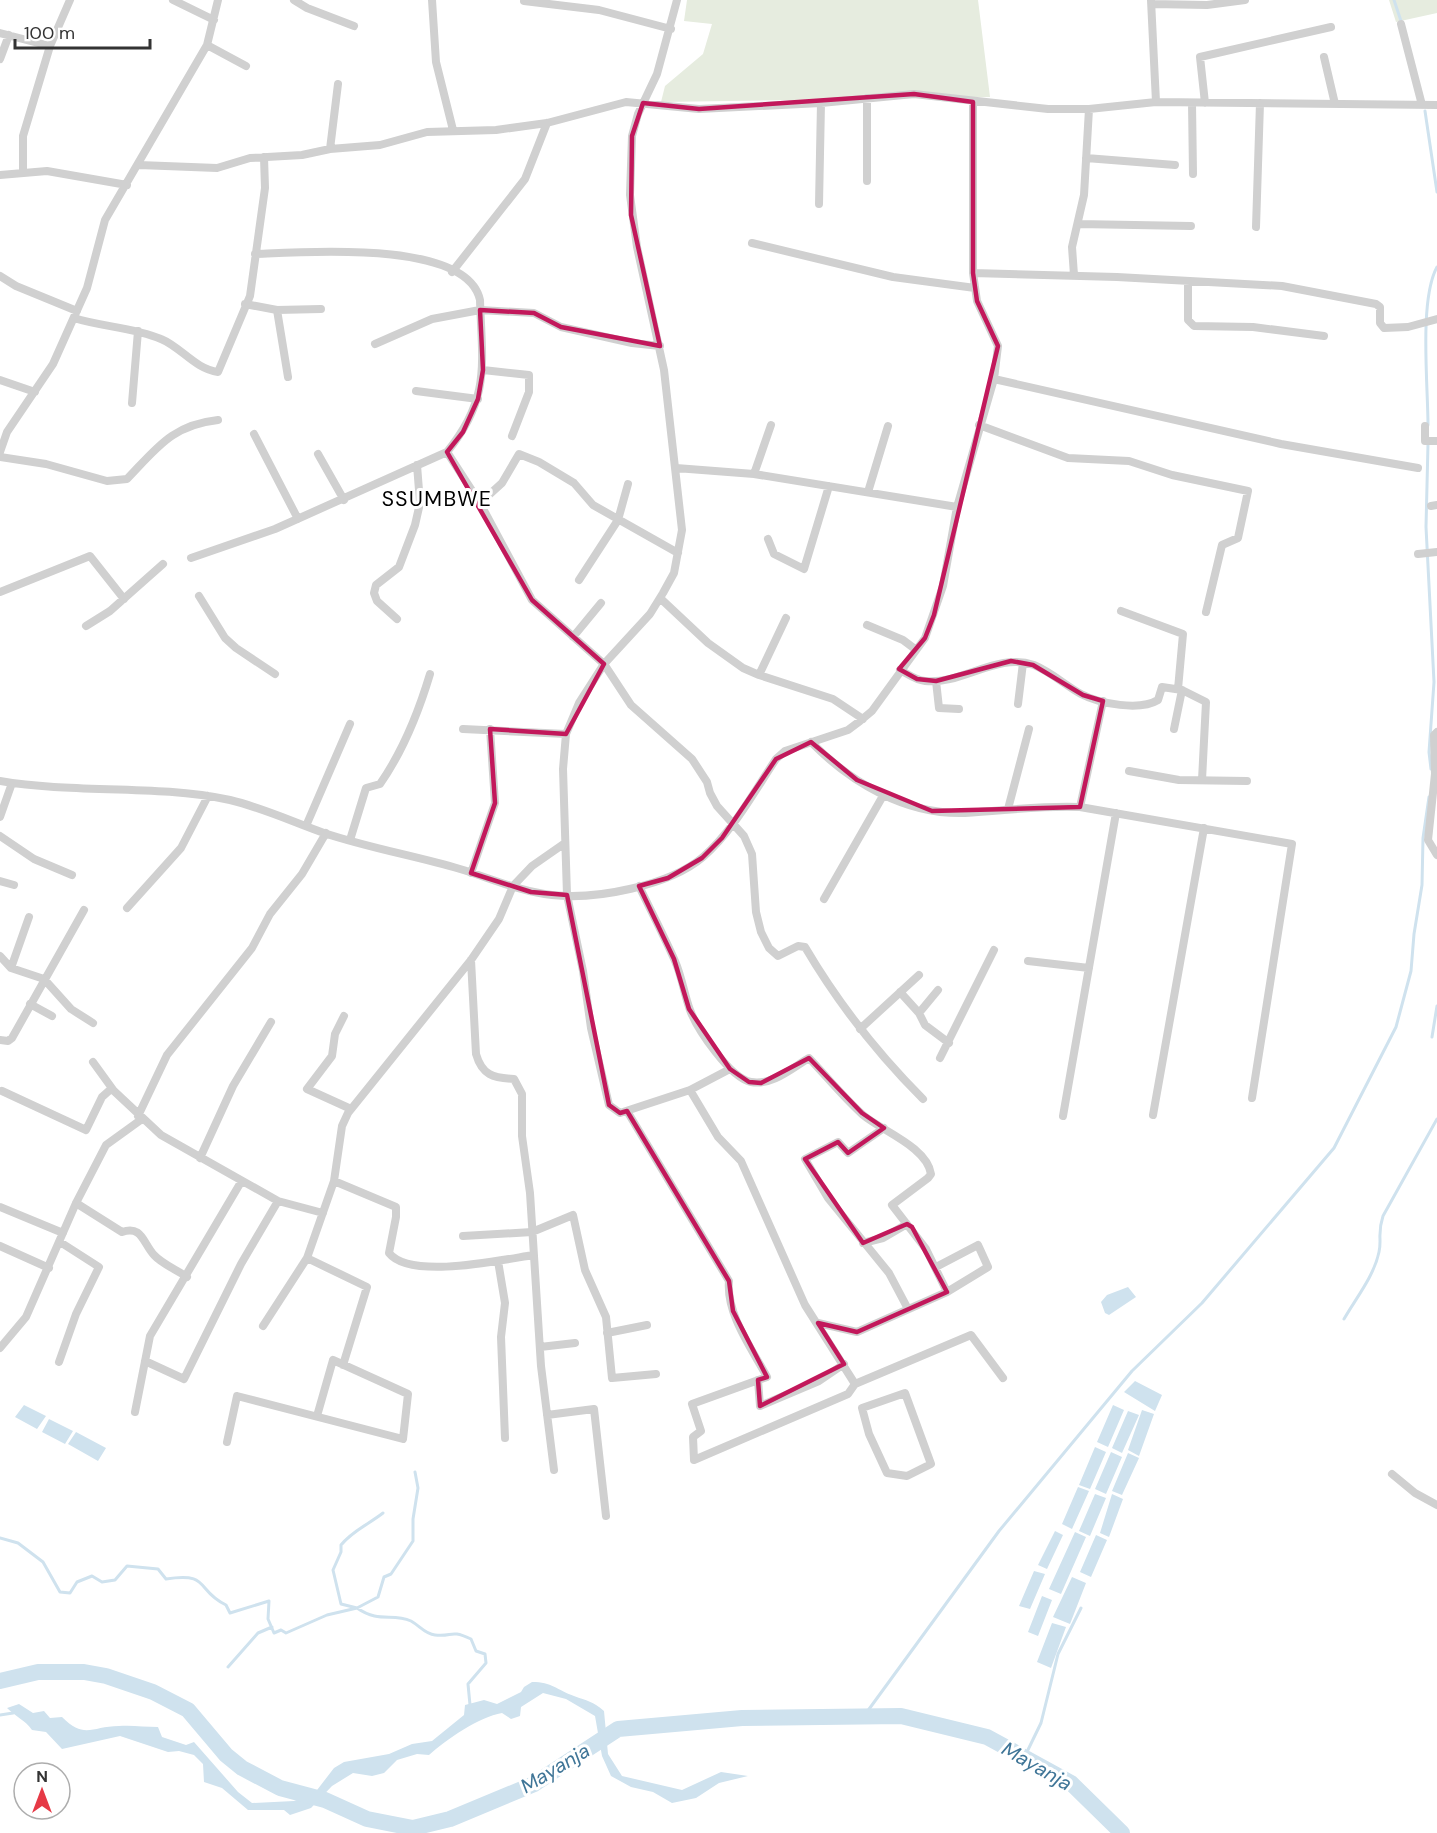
<svg xmlns="http://www.w3.org/2000/svg" width="1437" height="1833" viewBox="0 0 1437 1833" font-family="'DM Sans',sans-serif">
  <style>
    .green { fill: #e6ecdf }
    .water { fill: #cfe2ee }
    .lines { fill: none; stroke-linecap: round; stroke-linejoin: round }
    .stream { stroke: #cfe2ee; stroke-width: 3 }
    .river { stroke: #cfe2ee; stroke-width: 16 }
    .minor { stroke: #d0d0d0; stroke-width: 8 }
    .marked { fill: none; stroke: #c2185b; stroke-width: 4.5; stroke-linejoin: round }
    .labels { text-anchor: middle; stroke-width: 6; stroke-linejoin: round; paint-order: stroke }
    .water-label { font-size: 20px; font-style: italic; fill: #3f7597; stroke: #fff }
    .quarter-label { font-size: 21px; letter-spacing: 1.5px; fill: #000; stroke: #fff }
  </style>
  <rect width="100%" height="100%" fill="#fff"/>
  <path class="green" d="M687,0h291l12,97 -329,5 4,-16 38,-32 9,-30 -28,-3z
    M1389,0h48v13l-41,9z"/>
  <path class="water" d="M1128,1287l8,10 -27,18 -4,-2 -4,-11 6,-7z
    M1135,1381l27,14 -7,16 -31,-19z
    M24,1405l22,11 -9,13 -22,-12z
    M1113,1405l11,5 -16,37 -11,-5z
    M1142,1410l12,4 -15,42 -11,-6z
    M1128,1411l11,4 -17,38 -10,-5z
    M49,1419l24,12 -8,13 -23,-12z
    M76,1432l30,16 -8,13 -30,-17z
    M1095,1447l11,5 -16,37 -11,-4z
    M1111,1452l11,5 -16,37 -11,-5z
    M1128,1453l11,5 -17,37 -10,-4z
    M1078,1487l11,4 -17,38 -10,-5z
    M1095,1494l11,4 -16,38 -11,-5z
    M1112,1494l11,5 -14,38 -9,-4z
    M1055,1531l8,4 -16,34 -9,-4z
    M1075,1532l11,5 -25,57 -12,-5z
    M1096,1535l11,5 -16,37 -11,-5z
    M1034,1571l11,3 -15,35 -11,-3z
    M1072,1577l14,6 -16,41 -17,-7z
    M1042,1596l10,4 -14,36 -10,-4z
    M1052,1623l14,4 -15,41 -14,-6z
    M532,1682c20,0 25,8 42,14 13,5 19,5 30,15l4,43 14,22 60,14 39,-18 27,4 -29,7 -23,15 -24,5 -19,-11 -22,-5 -20,-11 -9,-20 -7,-40 -29,-17 -23,-6 -22,14 -1,9 -9,3 -9,-6c-23,4 -55,26 -73,42l-12,-1 -20,6 -13,13 -12,3 -19,-3 -21,13 -21,22 -21,7 -6,-5h-36l-26,-22 -18,-6 -1,-18 -9,-9 -15,-4 -11,1 -48,-16 -58,13 -16,-17 -14,-2c-7,-10 -16,-13 -25,-22l12,-4 14,9 11,-2 6,7 12,-1c23,23 30,9 57,9 13,-1 26,1 39,1l4,10 24,8 8,-3 44,50 14,11 42,-2 20,-7 20,-26 10,-6 45,-8 23,-10 20,-3 32,-26 1,-10 19,-5 13,4 24,-12 3,-5z"/>
  <g class="lines">
    <path class="stream" d="M1394,0l7,21
      M1425,111l12,81
      M1428,425c0,-40 -9,-125 9,-158
      M1428,444l-2,83 8,155 -5,70 2,17
      M1432,1037l5,-31
      M1344,1319c12,-21 30,-43 35,-67 3,-13 -2,-18 4,-36l54,-97
      M383,1513c-14,11 -31,18 -42,32v7l-8,18 8,34 16,4 21,-11 6,-20 7,-3 22,-33v-22l5,-31 -3,-16
      M0,1538l18,5 25,19 17,30 10,1 7,-11 15,-6 10,6 13,-2 12,-14 31,3 8,10c45,-7 29,11 60,26l4,8 39,-12 -1,18 6,14 7,-3 5,3 41,-18 30,-7c23,16 35,4 54,13 9,5 14,13 24,14 19,2 14,-6 36,4l5,12 9,3 1,9 -18,21 2,21
      M228,1667l30,-34 14,-6
      M0,1715l13,-2
      M864,1716l135,-185 133,-160 70,-68 132,-155 62,-121 15,-56 3,-37 8,-49 1,-47 6,-41
      M1024,1758l17,-35 17,-69 23,-46"/>
    <path class="river" d="M0,1681l38,-9h46l22,4 47,16 35,18 38,45 16,13 38,20 45,12 42,19 46,9 37,-9 84,-35 84,-55 124,-11 159,-2 86,21 84,46 51,50"/>
    <path class="minor" d="M173,0l41,20
      M294,0l13,8 47,18
      M432,0l4,62 17,68
      M677,0l-20,74 -19,40 -6,22 -2,59 7,52 27,123 18,160 -8,43 -11,20 -13,21 -46,50 -25,39 -13,31 -3,35 4,126 16,76 8,57 18,77 11,8 70,-23 40,-21
      M1151,0l5,102
      M524,1l75,9 72,19
      M1152,4l55,1 38,-5
      M1401,24l21,81
      M0,33l50,13
      M207,45l39,21
      M1324,57l11,47
      M0,59l9,-24
      M867,98v83
      M1192,103l1,71
      M1205,103l-5,-46 131,-30
      M330,149l8,-65
      M1086,158l89,7
      M139,165l78,3 33,-10 52,-3 28,-6 50,-4 47,-13 69,-2 51,-7 79,-21 73,7 122,-6 93,-9 134,15h41l67,-7 281,3
      M23,171v-35l27,-90 20,-46
      M0,175l47,-4 80,14
      M819,204l2,-101
      M1078,224l113,2
      M1256,227l4,-124
      M752,243l141,34 82,11
      M452,272l73,-93 22,-56
      M973,273l144,4 165,9 94,18 4,3v16l4,5 24,-1 29,-8
      M1074,275l-2,-28 12,-52 5,-86
      M0,276l16,10 61,25
      M1188,281v39l6,6 59,1 71,9
      M245,304l32,6 44,-1
      M277,310l11,67
      M74,318c28,9 59,9 87,21 20,8 34,30 57,33l32,-76 15,-108 -1,-31
      M375,344l57,-25 48,-9 54,3 27,14 71,16 28,3
      M483,370l46,5v17l-17,44
      M994,379l287,65 137,24
      M0,380l35,12
      M416,391l62,8
      M132,403l6,-72
      M979,425l89,33 61,3 43,14 76,16 -10,47 -16,7 -16,67
      M1425,426v15h12
      M254,434l44,85
      M0,452l7,-20 46,-68 34,-76 18,-68 102,-175 11,-45
      M447,452l33,51 52,97 72,64 27,41 61,54 15,23 3,11 7,13 27,30 8,18 4,58 5,20 8,16 9,8 20,-10 7,1c33,56 72,106 118,152
      M318,454l26,46
      M0,457l46,7 61,17 20,-2c30,-31 45,-54 91,-59
      M676,468l78,6 203,33
      M754,474l17,-49
      M868,492l20,-66
      M480,503l22,-20 17,-29 20,8 35,21 19,22 85,48
      M1431,506l6,-1
      M768,539l6,15 30,15 25,-83
      M1418,554l19,-2
      M191,558l84,-29 172,-77c44,-54 35,-88 33,-152 -13,-61 -177,-48 -225,-46
      M579,580l39,-60 10,-36
      M0,592l90,-36 34,43
      M199,596l26,42 11,10 39,26
      M660,598l48,45 35,25 16,7 74,24 30,20
      M1121,611l62,23 -5,55
      M397,619l-20,-18 -3,-8 2,-8 23,-18 16,-42 5,-22 -3,-38
      M867,625l36,15 12,9
      M86,626l24,-15 53,-47
      M573,637l28,-34
      M900,670c8,4 15,10 25,11 37,4 72,-29 109,-16 17,7 31,20 47,29 19,10 59,17 77,6l4,-13 20,3 24,12 -4,78
      M759,675l27,-57
      M936,681l3,27 20,1
      M1018,704l5,-41
      M463,729l103,5
      M1174,729l8,-39
      M1437,732l-3,3 1,39 -7,66 9,15
      M811,742c40,41 95,73 154,71 39,-2 77,-8 115,-6l23,-106
      M1129,771l50,9 68,1
      M0,781c76,13 155,3 230,19 33,8 63,22 94,33 45,15 92,23 136,36 30,9 61,23 92,26 43,5 117,-9 151,-38 30,-26 51,-65 73,-98l9,-8 63,-21 12,-9 12,-10 53,-73 18,-52 14,-79 37,-128 4,-33 -21,-45 -4,-28v-171
      M1080,807l212,37 -40,254
      M1008,809l21,-80
      M0,817l12,-34
      M306,826l44,-102
      M0,836l34,23 38,16
      M350,840l16,-52 14,-4c23,-33 38,-70 50,-110
      M471,873l24,-70 -5,-74
      M0,881l14,4
      M639,886c12,25 25,50 36,75 7,16 9,33 15,49 7,19 40,68 61,72 21,4 41,-14 58,-24 18,19 35,40 54,57 19,16 64,32 68,59l-3,4 -36,27 34,44 21,43
      M824,899l60,-105
      M127,908l54,-60 27,-52
      M0,956l11,12 33,11 27,30 22,14
      M471,960l5,94c6,21 17,24 38,25l8,15v42l8,57 11,173 13,104
      M1028,961l61,7
      M11,968l18,-51
      M938,990l-19,23 6,12 24,18
      M900,992l19,21
      M30,1004l22,12
      M344,1016l-9,18 -3,22 -25,33 44,20
      M860,1029l59,-54
      M0,1040l8,1 4,-3 72,-128
      M940,1058l54,-108
      M93,1062l21,29 47,44 117,66 45,12
      M690,1090l28,47 23,24 64,144 50,79
      M2,1091l84,39 16,-33 9,-8
      M627,1111l102,170c-3,33 23,68 38,96l-75,27 9,27 -8,6 1,23 154,-66 7,-10 116,-49 32,43
      M1153,1115l51,-287
      M138,1116l29,-61 85,-107 18,-34 32,-40 24,-41
      M1063,1116l53,-303
      M884,1128l-36,25 -10,-11 -33,17 23,39 61,75 19,36
      M200,1158l33,-72 38,-64
      M334,1181l62,26v10l-7,36c21,27 112,7 144,2
      M76,1203l46,29c20,-7 21,11 32,23 8,9 23,15 33,22
      M0,1207l63,26
      M463,1236l69,-4 41,-17 12,55 21,47 6,61 44,-4
      M863,1243l20,-5 24,-14
      M0,1246l49,22
      M307,1258l60,29 -24,78
      M498,1261l7,42 -4,34 4,101
      M818,1323l39,9 90,-40 41,-25 -10,-22 -42,22
      M263,1326l44,-68 27,-77 8,-55 6,-13 123,-153 28,-41 14,-33 19,-20 33,-23
      M607,1333l40,-8
      M540,1347l35,-4
      M0,1348l26,-31 50,-114 30,-58 36,-26
      M145,1361l39,18 57,-115 37,-63
      M59,1362l17,-48 23,-47 -39,-25
      M758,1380l2,26 59,-25 25,-17
      M905,1393l26,71 -24,12 -20,-3 -18,-39 -7,-26z
      M135,1412l15,-76 91,-154
      M547,1415l47,-6 12,107
      M227,1442l10,-46 166,43 5,-45 -75,-34 -16,56
      M1392,1474l23,19 22,12"/>
  </g>
  <path class="marked" d="M914,94l59,8v171l4,28 21,45 -64,269 -9,23 -26,31 18,10 19,2 75,-20 22,4 50,30 20,6 -23,106 -148,4 -75,-31 -46,-38 -35,17 -54,79 -20,20 -34,20 -29,8 35,73 15,50 41,60 19,13 12,1 48,-25 53,55 22,15 -36,25 -10,-11 -33,17 58,84 44,-19 5,3 35,65 -90,40 -39,-9 26,41 -84,42 -2,-26 9,-3 -34,-66 -4,-30 -102,-170 -7,2 -11,-8 -42,-210 -36,-3 -60,-19 24,-70 -5,-74 76,5 38,-70 -72,-64 -85,-148 16,-20 15,-33 5,-29 -3,-60 54,3 27,14 99,19 -29,-131 1,-79 11,-33 56,6z"/>
  <g class="labels">
    <g class="water-label">
      <text transform="translate(1037 1766) rotate(30)" y="7">Mayanja</text>
      <text transform="translate(555 1768) rotate(-31)" y="7">Mayanja</text>
    </g>
    <g class="quarter-label">
      <text x="437" y="506">SSUMBWE</text>
    </g>
  </g>
  <g transform="translate(42 1791)"><circle r="28" fill="#ffffff" stroke="#adadad" stroke-width="1.5"/>
  <path d="M0-4.5L10 22L0 15L-10 22Z" fill="#e63946"/>
  <text y="-9" font-size="16" font-weight="bold" text-anchor="middle" fill="#333333">N</text>
  </g>
  <path d="M15 39v9h135v-9" fill="none" stroke="#333333" stroke-width="3"/>
  <text x="24" y="39" font-size="18" fill="#333333" stroke="#ffffff" stroke-width="4.5" paint-order="stroke">100 m</text>
</svg>
